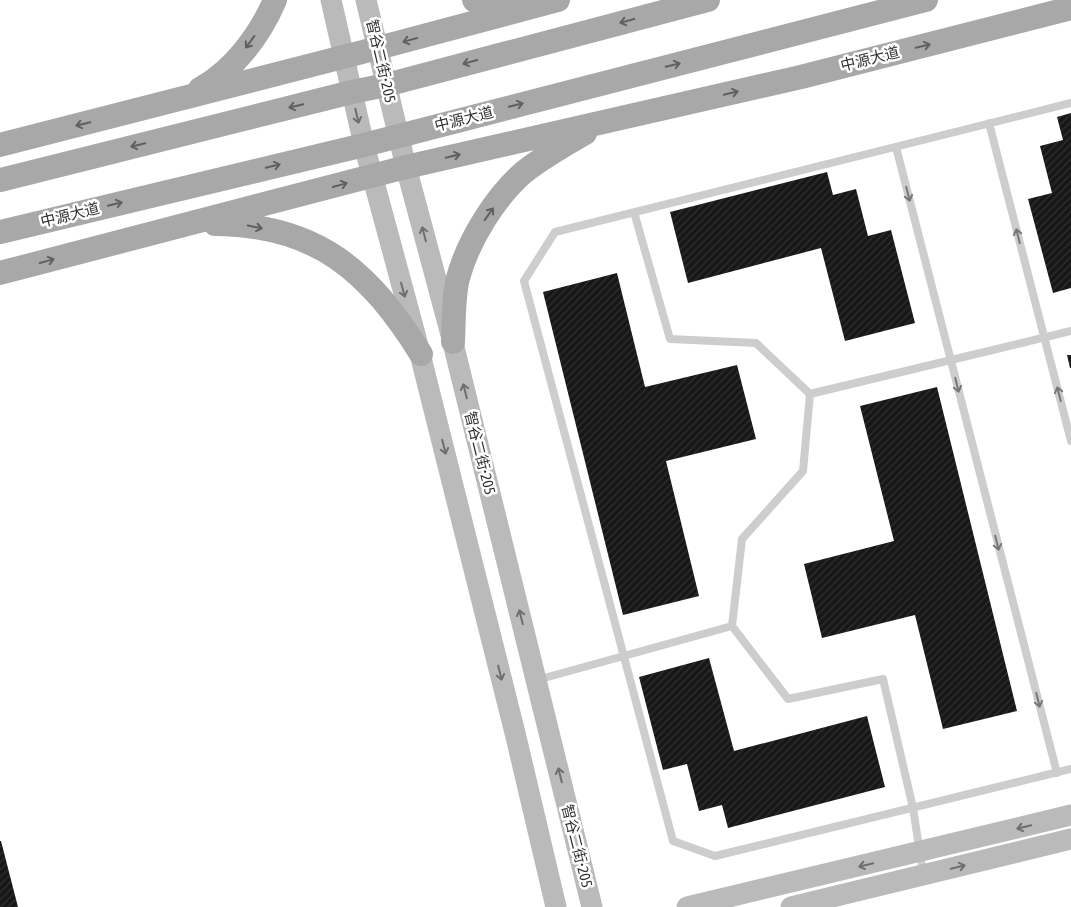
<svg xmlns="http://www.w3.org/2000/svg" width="1071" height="907" viewBox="0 0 1071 907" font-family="'Asap Condensed','Noto Sans SC',sans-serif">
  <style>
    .building { fill: url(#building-hatch) }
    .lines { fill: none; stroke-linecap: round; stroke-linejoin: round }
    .lane { stroke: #cdcdcd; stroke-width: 8 }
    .secondary { stroke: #bababa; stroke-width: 21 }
    .primary { stroke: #a8a8a8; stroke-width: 24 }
    .oneway { stroke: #606060 }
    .oneway2 { stroke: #6e6e6e }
    .oneway3 { stroke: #777 }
    .labels { text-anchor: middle; stroke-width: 5; stroke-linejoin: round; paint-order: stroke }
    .street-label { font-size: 15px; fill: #303030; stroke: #fff }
  </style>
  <defs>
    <pattern id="building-hatch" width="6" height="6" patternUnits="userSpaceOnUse" patternTransform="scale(1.25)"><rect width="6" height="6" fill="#171717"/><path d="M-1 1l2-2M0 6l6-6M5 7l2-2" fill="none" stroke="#303030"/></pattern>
  </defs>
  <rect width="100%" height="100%" fill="#fff"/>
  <path class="building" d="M1071,113v175l-18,5 -25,-94 24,-6 -12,-47 23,-6 -6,-23z
    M827,172l6,23 23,-6 12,47 23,-6 24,93 -70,18 -24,-93 -133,35 -18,-71z
    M617,273l28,114 92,-22 19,74 -90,22 33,135 -76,19 -80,-323z
    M1067,355h4v13h-1z
    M937,387l80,324 -74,18 -28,-114 -93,23 -18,-74 90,-23 -34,-135z
    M709,658l25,93 133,-35 18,71 -157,41 -6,-23 -23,6 -12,-47 -24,6 -24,-93z
    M0,841h1l17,66h-18z"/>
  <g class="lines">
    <path class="lane" d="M1071,103l-516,129 -31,49 149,560 42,15 356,-87
      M989,123l82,318
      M896,147l161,626
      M634,212l36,127 86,4 54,51 -7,77 -61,68 -10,87 56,73 95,-20 30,129 10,65
      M810,394l261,-63
      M537,680l195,-54"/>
    <path class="secondary" d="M331,0l33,145 51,189 101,403 40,170
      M366,0l40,167 44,164 142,576
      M687,907l384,-92
      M791,907l280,-68"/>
    <path class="primary" d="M474,0l47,4
      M200,89c34,-19 60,-54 75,-89
      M0,145l378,-97 180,-48
      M0,180l352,-88 34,-7 322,-85
      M215,224c103,1 154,47 206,130
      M0,232l364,-87 562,-145
      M0,273l406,-106 395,-90 270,-69
      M453,342c1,-21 0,-44 5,-64 10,-37 37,-81 66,-106 19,-15 40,-27 61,-39"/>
  </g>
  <defs><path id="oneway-shaft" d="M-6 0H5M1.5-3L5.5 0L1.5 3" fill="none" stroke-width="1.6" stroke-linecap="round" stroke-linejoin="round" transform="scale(1.25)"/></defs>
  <g class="oneway">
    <use href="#oneway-shaft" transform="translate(627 21) rotate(165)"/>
    <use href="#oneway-shaft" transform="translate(410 40) rotate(165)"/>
    <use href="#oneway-shaft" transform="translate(250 42) rotate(126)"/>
    <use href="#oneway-shaft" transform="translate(923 46) rotate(-14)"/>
    <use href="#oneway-shaft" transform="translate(470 62) rotate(165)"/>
    <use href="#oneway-shaft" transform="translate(673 65) rotate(-14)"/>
    <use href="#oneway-shaft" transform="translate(731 93) rotate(-13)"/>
    <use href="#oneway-shaft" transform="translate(516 105) rotate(-14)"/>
    <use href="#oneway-shaft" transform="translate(296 106) rotate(166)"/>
    <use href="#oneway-shaft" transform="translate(83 124) rotate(166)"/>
    <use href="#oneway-shaft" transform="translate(138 145) rotate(166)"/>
    <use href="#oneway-shaft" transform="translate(453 156) rotate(-13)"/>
    <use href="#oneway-shaft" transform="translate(273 166) rotate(-14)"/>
    <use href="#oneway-shaft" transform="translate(340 185) rotate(-15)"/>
    <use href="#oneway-shaft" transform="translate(115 204) rotate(-14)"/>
    <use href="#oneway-shaft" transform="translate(489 214) rotate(-55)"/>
    <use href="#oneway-shaft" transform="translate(255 227) rotate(12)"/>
    <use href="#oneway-shaft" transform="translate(47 261) rotate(-15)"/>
  </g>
  <g class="oneway2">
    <use href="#oneway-shaft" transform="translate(357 116) rotate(77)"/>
    <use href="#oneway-shaft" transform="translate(424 234) rotate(-105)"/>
    <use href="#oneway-shaft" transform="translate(403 290) rotate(75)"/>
    <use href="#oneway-shaft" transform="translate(465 391) rotate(-104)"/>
    <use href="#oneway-shaft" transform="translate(444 447) rotate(76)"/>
    <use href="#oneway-shaft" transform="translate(521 617) rotate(-104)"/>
    <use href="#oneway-shaft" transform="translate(500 673) rotate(76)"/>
    <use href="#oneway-shaft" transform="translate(560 775) rotate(-104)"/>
    <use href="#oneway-shaft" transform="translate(1024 827) rotate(166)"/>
    <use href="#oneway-shaft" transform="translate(866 865) rotate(167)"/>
    <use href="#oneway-shaft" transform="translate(958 867) rotate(-14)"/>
  </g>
  <g class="oneway3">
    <use href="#oneway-shaft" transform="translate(908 194) rotate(76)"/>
    <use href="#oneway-shaft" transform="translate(1018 236) rotate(-104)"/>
    <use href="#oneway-shaft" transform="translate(957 385) rotate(76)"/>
    <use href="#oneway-shaft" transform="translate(1059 394) rotate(-104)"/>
    <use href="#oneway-shaft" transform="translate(997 543) rotate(76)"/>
    <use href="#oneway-shaft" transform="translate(1038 700) rotate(76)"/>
  </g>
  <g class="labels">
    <g class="street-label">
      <text transform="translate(870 59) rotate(-14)" y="5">中源大道</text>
      <text transform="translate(381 61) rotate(77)" y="5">智谷二街•205</text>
      <text transform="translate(464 119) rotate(-14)" y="5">中源大道</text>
      <text transform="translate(70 215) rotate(-14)" y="5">中源大道</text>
      <text transform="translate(480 453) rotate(76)" y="5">智谷二街•205</text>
      <text transform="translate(577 846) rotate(76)" y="5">智谷二街•205</text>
    </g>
  </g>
</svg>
